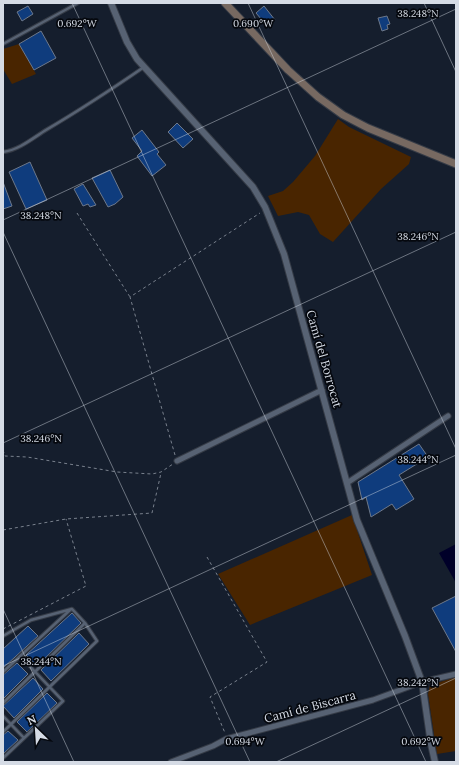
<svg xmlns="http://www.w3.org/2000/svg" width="459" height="765" viewBox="0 0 459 765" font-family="Lora,serif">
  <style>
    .green { fill: #492500 }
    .water { fill: #000029 }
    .building { fill: #0f3c7d; stroke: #6d788a }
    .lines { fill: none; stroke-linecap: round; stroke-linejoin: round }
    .service-casing { stroke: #353b46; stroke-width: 4.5 }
    .minor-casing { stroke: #353b46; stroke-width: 7 }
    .tertiary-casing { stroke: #353b46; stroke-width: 8 }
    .secondary-casing { stroke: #353b46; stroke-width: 9 }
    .path { stroke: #79818d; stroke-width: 1; stroke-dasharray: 3 3; stroke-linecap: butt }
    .service { stroke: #576273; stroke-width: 2.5 }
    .minor { stroke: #576273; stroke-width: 5 }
    .tertiary { stroke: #576273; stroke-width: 6 }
    .secondary { stroke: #776961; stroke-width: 7 }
    .ticks { fill: none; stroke: #d5dbe5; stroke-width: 1; stroke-opacity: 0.45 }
    .labels { text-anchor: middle; stroke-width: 3.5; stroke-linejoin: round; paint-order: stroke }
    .street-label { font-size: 12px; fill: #d5dbe5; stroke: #05080e }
    .ticks-label { font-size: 10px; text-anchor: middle; fill: #d5dbe5; stroke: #05080e; stroke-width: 3.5; stroke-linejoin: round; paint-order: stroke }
  </style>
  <rect width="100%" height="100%" fill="#151e2d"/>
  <path class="green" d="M19,44l17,30 -24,10 -9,-15v-20z
    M338,119l11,8 62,30 -2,7 -28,25 -48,53 -13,-8 -11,-19 -11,-3 -20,4 -10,-20 15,-5 10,-9 22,-26z
    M352,515l20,60 -122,50 -32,-51z
    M456,677v74l-19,3 -9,-60 2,-9z"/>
  <path class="water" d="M456,544v39l-17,-30z"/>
  <path class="building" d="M28,6l5,8 -11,7 -5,-9z
    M264,6l11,14 -8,6 -11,-13z
    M387,16l3,8 -3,1 1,4 -6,2 -4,-13z
    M41,31l15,27 -22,12 -15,-26z
    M177,123l16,16 -10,9 -15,-16z
    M142,130l17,22 -2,2 9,11 -14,11 -15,-20 5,-5 -10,-13z
    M30,162l17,38 -21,9 -17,-37z
    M110,170l13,27 -8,7 -7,3 -16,-29z
    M3,182l9,24 -9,3z
    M83,184l13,21 -6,2 -2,-3 -5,2 -9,-17z
    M419,444l9,13 -29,18 15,24 -18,11 -4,-6 -21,13 -5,-20 -4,3 -4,-18z
    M456,596v56l-24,-44z
    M72,613l9,10 -44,43 -11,-11z
    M28,626l10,10 -35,32v-19z
    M79,633l10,11 -38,37 -10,-11z
    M17,663l11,11 -25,25v-24z
    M33,678l10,11 -29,29 -11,-12z
    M47,693l10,10 -30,29 -10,-10z
    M8,731l10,9 -15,14v-19z"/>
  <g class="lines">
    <defs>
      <path id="service" d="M3,44l75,-41
        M3,152c16,-2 30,-14 43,-22 34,-20 66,-41 98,-63
        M3,636l28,-16 41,-11 13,14 12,18 -94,91
        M3,672l67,-62
        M3,703l82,-80
        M3,716l21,22
        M3,758l60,-57 -43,-45"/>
      <path id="minor" d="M177,461l145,-71
        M347,483l101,-67
        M171,762l42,-16 13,-7 147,-39 49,-18 34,-8"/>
      <path id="tertiary" d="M111,3l16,39 10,17 116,128 12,20 19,47 73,266 48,116 17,46 9,62 4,18"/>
      <path id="secondary" d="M225,3l63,67 30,27 25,18 25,13 88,36"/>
    </defs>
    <use href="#service" class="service-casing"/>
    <use href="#minor" class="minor-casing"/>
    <use href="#tertiary" class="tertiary-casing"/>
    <use href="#secondary" class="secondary-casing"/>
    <path class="path" d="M77,213l53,84
      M3,450l2,6 22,1 90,15 35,2 9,-2 12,-8
      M175,455l-45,-158 130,-84
      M3,530l63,-11 86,-6 9,-40
      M207,557l60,105 -57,35 15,36
      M3,629l83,-43 -20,-67"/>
    <use href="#service" class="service"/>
    <use href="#minor" class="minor"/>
    <use href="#tertiary" class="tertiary"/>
    <use href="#secondary" class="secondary"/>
  </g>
  <path class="ticks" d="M72,3l354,759M248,3l208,446M424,3l32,69M3,220l453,-211M3,232l247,530M3,443l453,-211M3,609l71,153M3,666l453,-211M276,762l180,-84"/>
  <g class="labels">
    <g class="street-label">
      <text transform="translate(324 359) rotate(74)" y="4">Camí del Borrocat</text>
      <text transform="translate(310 707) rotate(-15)" y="4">Camí de Biscarra</text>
    </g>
  </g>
  <g class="ticks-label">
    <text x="418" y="17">38.248°N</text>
    <text x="77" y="27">0.692°W</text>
    <text x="253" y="27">0.690°W</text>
    <text x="41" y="219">38.248°N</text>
    <text x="418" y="240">38.246°N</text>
    <text x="41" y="442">38.246°N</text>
    <text x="418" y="463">38.244°N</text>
    <text x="41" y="665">38.244°N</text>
    <text x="418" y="686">38.242°N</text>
    <text x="245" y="745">0.694°W</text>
    <text x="421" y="745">0.692°W</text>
  </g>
  <rect width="459" height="765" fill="none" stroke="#d5dbe5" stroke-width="8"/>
  <g transform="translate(36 729) rotate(335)" stroke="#05080e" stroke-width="3" paint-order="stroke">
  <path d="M0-3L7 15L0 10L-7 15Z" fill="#d5dbe5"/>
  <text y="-6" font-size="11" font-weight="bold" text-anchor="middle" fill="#d5dbe5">N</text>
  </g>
</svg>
